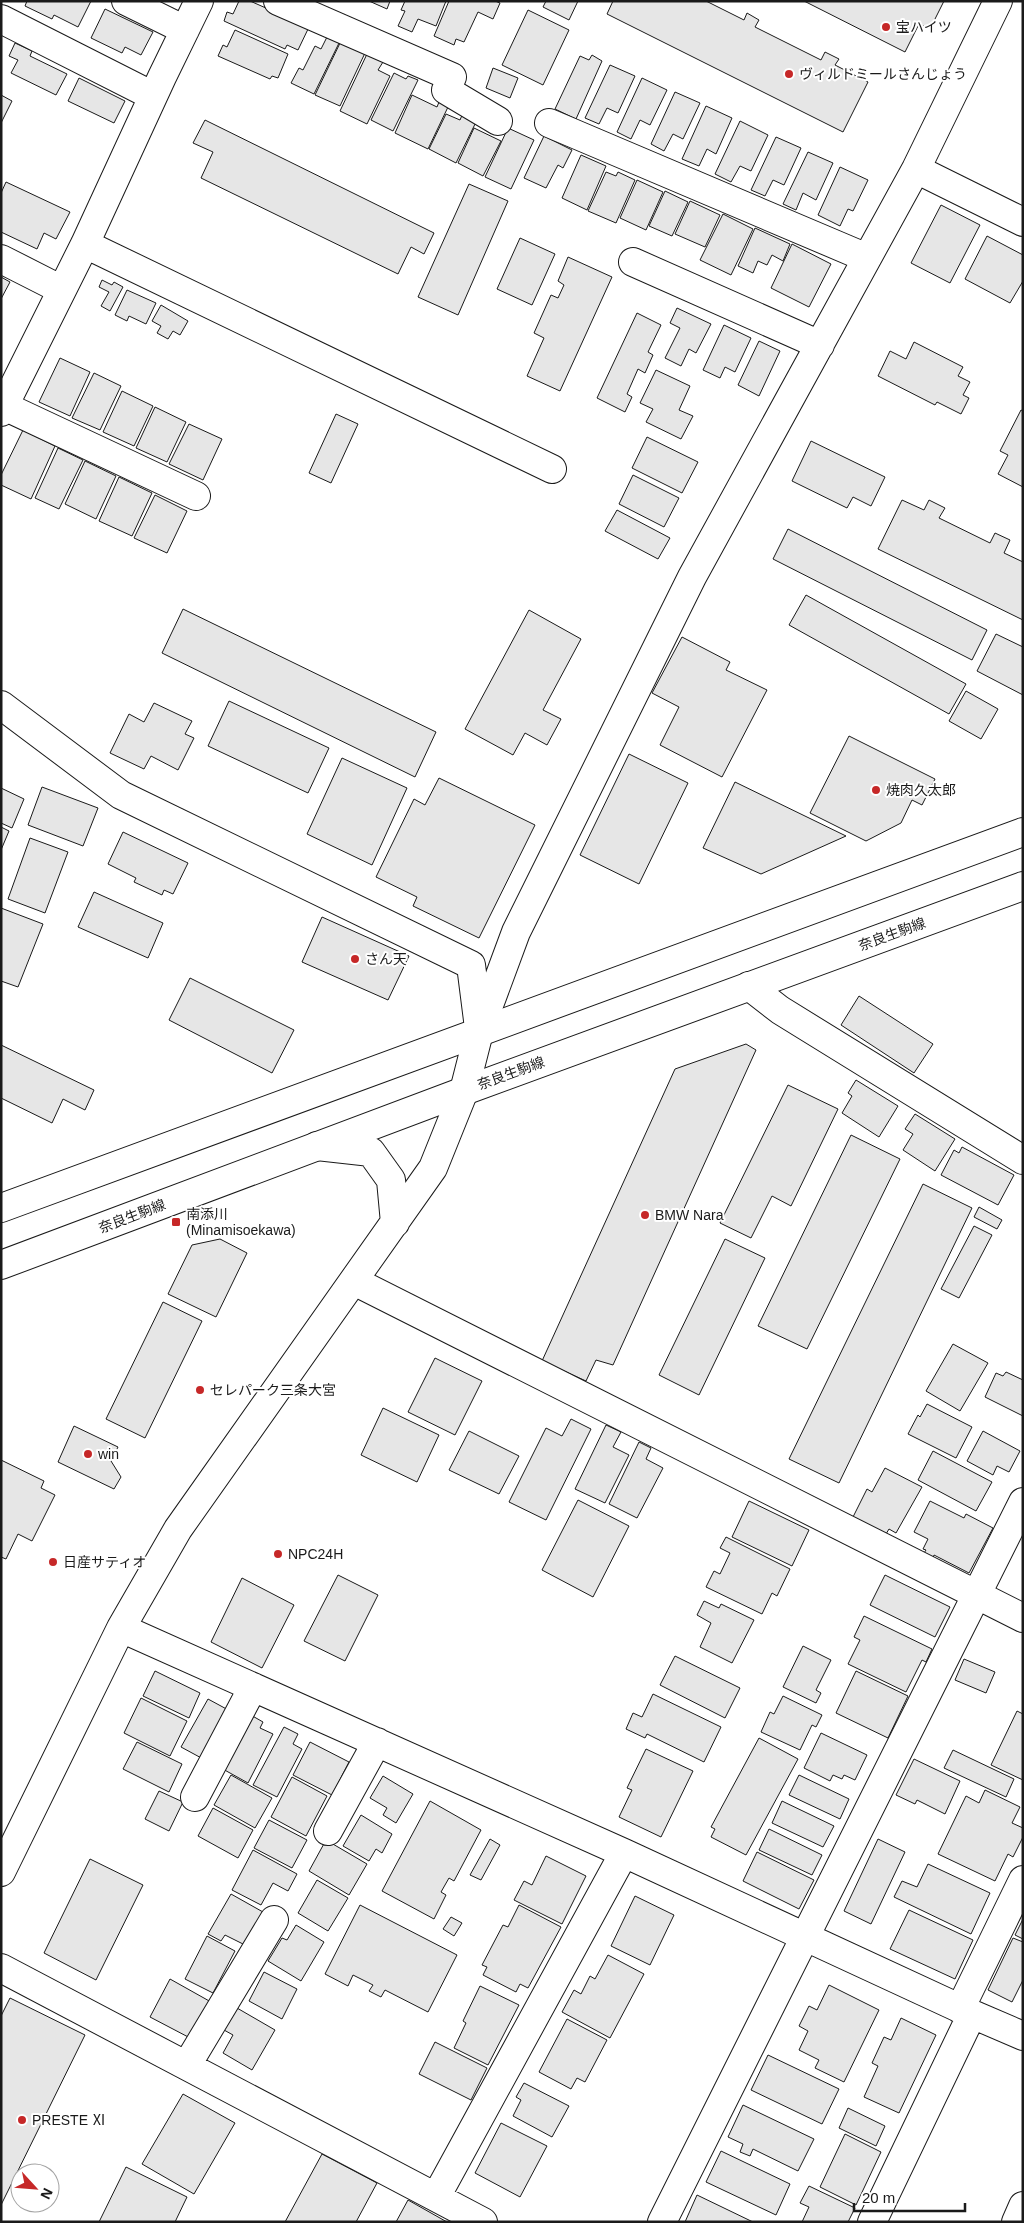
<svg xmlns="http://www.w3.org/2000/svg" width="1024" height="2223" viewBox="0 0 1024 2223" font-family="Helvetica,'Noto Sans JP',sans-serif">
  <style>
    .building { fill: #e6e6e6; stroke: #1a1a1a }
    .lines { fill: none; stroke-linecap: round; stroke-linejoin: round }
    .minor-casing { stroke: #1a1a1a; stroke-width: 30 }
    .major-casing { stroke: #1a1a1a; stroke-width: 30 }
    .minor { stroke: #fff; stroke-width: 28 }
    .major { stroke: #fff; stroke-width: 28 }
    .poi-dot { fill: #c62828; stroke: #fff; stroke-width: 2 }
    .labels { text-anchor: middle; stroke-width: 4; stroke-linejoin: round; paint-order: stroke }
    .poi-label { font-size: 14px; fill: #1a1a1a; stroke: #fff; text-anchor: start }
    .street-label { font-size: 14px; fill: #1a1a1a; stroke: #fff }
  </style>
  <rect width="100%" height="100%" fill="#fff"/>
  <path class="building" d="M27,1h64l-13,26 -24,-12 -2,4 -27,-13z
    M239,1h11l59,26 -11,23 -11,-5 -2,4 -61,-28 3,-9 6,2z
    M369,1h21l-3,8z
    M405,1h41l-10,25 -18,-7 -6,13 -14,-6 7,-15 -4,-1z
    M449,1h46l5,2 -7,16 -15,-7 -14,30 -8,-3 -2,6 -20,-9z
    M546,1h32l-9,19 -26,-13z
    M613,1h93l38,19 3,-7 12,7 -4,7 66,33 4,-8 14,7 -4,6 33,17 -25,50 -236,-118z
    M804,1h140l-14,28 -11,-5 -14,28z
    M105,9l48,23 -12,23 -16,-8 -3,6 -31,-15z
    M528,10l41,20 -26,55 -41,-20z
    M235,30l53,24 -10,24 -6,-2 -2,3 -52,-23 5,-11 4,2z
    M328,35l12,6 -26,53 -23,-11 8,-15 4,2 12,-24 6,3z
    M341,41l24,12 -25,53 -25,-11z
    M15,43l17,8 -2,5 37,18 -11,21 -45,-22 7,-13 -9,-4z
    M367,54l16,8 -5,8 12,6 -23,48 -27,-13z
    M592,55l10,6 -26,58 -21,-10 25,-53 9,4z
    M610,65l25,11 -17,37 -11,-5 -8,16 -14,-6z
    M493,68l25,10 -8,20 -24,-10z
    M394,73l12,6 2,-3 10,4 -25,51 -22,-11z
    M79,78l46,23 -11,22 -46,-22z
    M642,78l25,12 -17,35 -10,-5 -9,19 -14,-7z
    M675,92l25,11 -17,36 -10,-5 -9,17 -13,-7z
    M1,95l11,6 -11,22z
    M412,95l25,12 2,-5 9,5 -20,42 -33,-16z
    M706,106l26,12 -16,36 -9,-5 -8,17 -17,-7z
    M463,113l14,7 -21,43 -27,-14 17,-35 14,6z
    M205,120l229,113 -10,21 -13,-7 -13,27 -197,-96 12,-26 -20,-9z
    M740,121l28,14 -17,36 -11,-5 -9,16 -16,-8z
    M474,128l27,13 -18,35 -25,-13z
    M508,128l26,12 -23,49 -26,-12z
    M544,136l28,14 -9,18 -5,-3 -12,23 -22,-10z
    M776,137l25,11 -17,37 -11,-5 -8,16 -14,-6z
    M808,152l25,11 -17,37 -13,-7 -7,17 -13,-6z
    M581,155l25,11 -19,44 -25,-12z
    M840,167l28,13 -15,31 -5,-2 -8,17 -22,-11z
    M606,172l10,4 2,-4 17,8 -19,43 -28,-12z
    M637,180l26,12 -17,38 -26,-12z
    M6,182l64,30 -14,27 -12,-6 -7,16 -36,-17v-39z
    M469,184l39,17 -50,114 -40,-18z
    M665,191l23,11 -16,34 -23,-10z
    M690,201l30,14 -15,32 -30,-13z
    M941,205l39,20 -30,58 -39,-20z
    M723,214l30,15 -22,46 -31,-15z
    M755,228l35,16 -7,17 -11,-6 -5,10 -9,-4 -5,12 -15,-7z
    M987,236l36,19v26l-13,22 -45,-24z
    M520,238l35,16 -23,51 -35,-16z
    M792,244l39,20 -22,43 -38,-19z
    M568,257l44,20 -52,114 -33,-15 17,-38 -10,-5 17,-38 7,3 6,-13 -6,-4z
    M1,277l9,5 -9,17z
    M102,280l10,5 2,-3 9,5 -13,24 -9,-5 8,-14 -10,-5z
    M127,290l29,13 -10,21 -17,-8 -2,5 -12,-6z
    M161,305l27,16 -8,14 -7,-4 -5,8 -11,-6 4,-7 -9,-5z
    M677,308l34,16 -15,29 -7,-4 -8,17 -16,-8 15,-30 -10,-5z
    M637,313l24,12 -13,27 5,3 -8,18 -7,-4 -11,25 5,3 -7,15 -28,-14z
    M724,325l27,13 -16,34 -10,-5 -5,11 -17,-8z
    M759,341l21,10 -21,45 -21,-11z
    M914,342l49,25 -5,9 12,6 -7,13 6,3 -8,16 -24,-12 -2,3 -57,-29 12,-25 16,8z
    M60,358l30,14 -20,44 -31,-14z
    M656,370l34,16 -11,24 14,6 -12,23 -35,-17 7,-13 -13,-6z
    M94,373l27,13 -21,44 -28,-12z
    M122,391l31,15 -19,40 -31,-14z
    M155,407l31,15 -19,40 -31,-14z
    M1021,410l2,1v76l-25,-13 10,-19 -8,-4z
    M336,414l22,10 -27,59 -22,-10z
    M189,424l33,15 -19,41 -34,-16z
    M23,430l32,16 -24,53 -30,-14v-10z
    M647,437l51,25 -16,31 -50,-25z
    M811,441l74,36 -14,29 -18,-9 -6,11 -55,-27z
    M58,448l25,12 -24,49 -24,-11z
    M85,461l31,15 -20,43 -31,-15z
    M633,475l46,23 -15,29 -45,-23z
    M119,477l33,16 -20,43 -33,-15z
    M155,495l32,16 -20,42 -33,-15z
    M902,500l22,10 5,-10 16,8 -6,10 51,25 5,-10 15,7 -6,13 19,9v58l-145,-71z
    M617,510l53,28 -12,21 -53,-28z
    M788,529l199,101 -15,30 -199,-101z
    M806,595l160,89 -17,30 -160,-89z
    M183,609l253,123 -21,45 -253,-124z
    M529,610l52,29 -38,71 18,9 -14,26 -22,-12 -12,22 -48,-26z
    M996,634l27,13v48l-46,-24z
    M682,637l48,25 -4,8 41,20 -45,87 -62,-32 19,-38 -27,-14z
    M966,691l32,18 -17,30 -32,-18z
    M229,701l100,47 -21,45 -100,-47z
    M154,703l38,18 -7,13 9,4 -16,32 -27,-14 -7,13 -34,-16 19,-39 15,8z
    M849,736l86,43 -13,26 -10,-5 -11,23 -35,18 -56,-28z
    M629,754l59,29 -49,101 -59,-29z
    M342,758l65,30 -35,77 -65,-31z
    M439,778l96,47 -56,113 -66,-32 4,-9 -41,-20 38,-78 11,6z
    M735,782l111,54 -85,38 -58,-26z
    M42,787l56,21 -15,38 -55,-21z
    M1,788l23,11 -12,29 -11,-5z
    M1,827l8,4 -8,19z
    M123,832l65,31 -15,31 -9,-4 -2,5 -28,-13 2,-4 -28,-14z
    M30,838l38,14 -23,61 -37,-14z
    M94,892l69,31 -15,35 -70,-31z
    M1,908l42,16 -25,63 -17,-6z
    M322,917l87,39 -21,44 -86,-38z
    M190,978l104,52 -22,43 -103,-53z
    M859,996l74,48 -19,29 -73,-48z
    M746,1044l10,6 -143,315 -17,-5 -10,21 -44,-20 133,-292z
    M1,1045l93,45 -9,20 -22,-11 -11,24 -51,-25z
    M856,1080l42,26 -19,31 -37,-24 10,-17 -4,-3z
    M788,1085l50,24 -47,97 -19,-10 -21,42 -31,-15z
    M915,1114l40,25 -20,32 -32,-21 10,-16 -8,-5z
    M851,1135l49,24 -93,190 -49,-23z
    M962,1147l52,28 -16,30 -57,-30 13,-25 5,3z
    M923,1184l49,24 -133,275 -50,-24z
    M979,1207l23,13 -5,9 -23,-12z
    M974,1226l18,9 -33,63 -18,-9z
    M220,1239l27,14 -31,64 -48,-23 24,-49z
    M725,1239l40,19 -66,137 -40,-20z
    M163,1302l39,19 -57,117 -39,-19z
    M953,1344l35,19 -28,48 -34,-20z
    M435,1358l47,23 -27,54 -47,-23z
    M1006,1372l17,8v36l-38,-19 11,-24 7,3z
    M927,1404l45,23 -16,31 -48,-24 10,-19 2,2z
    M383,1408l56,27 -22,47 -56,-27z
    M571,1419l20,10 -45,91 -37,-18 37,-74 16,8z
    M606,1425l15,7 -8,15 16,8 -24,48 -30,-14z
    M74,1426l44,21 -7,14 10,16 -7,12 -56,-27z
    M469,1431l50,25 -20,38 -50,-24z
    M983,1431l37,20 -11,21 -12,-6 -4,9 -26,-14z
    M639,1442l12,6 -5,11 17,9 -26,50 -28,-14z
    M933,1451l59,31 -16,29 -58,-31z
    M1,1460l43,21 -3,7 14,7 -23,46 -14,-7 -12,25 -5,-2z
    M885,1468l37,19 -26,46 -7,-4 -3,5 -33,-17 14,-28 5,3z
    M578,1500l51,26 -36,71 -51,-27z
    M749,1501l60,29 -17,36 -60,-29z
    M930,1501l34,17 2,-4 27,14 -24,45 -35,-18 -1,3 -9,-5 2,-3 -3,-1 5,-10 -14,-7z
    M726,1537l64,32 -13,27 -5,-3 -10,21 -56,-27 8,-16 6,3 10,-21 -10,-5z
    M338,1575l40,20 -33,66 -41,-20z
    M885,1575l65,32 -15,30 -65,-32z
    M242,1578l52,27 -32,63 -51,-26z
    M704,1601l15,7 2,-4 33,16 -22,43 -32,-16 11,-24 -14,-8z
    M864,1616l68,33 -6,13 -4,-2 -16,32 -58,-28 12,-24 -6,-3z
    M803,1646l28,14 -15,30 5,3 -5,10 -33,-16z
    M675,1656l65,32 -15,30 -65,-33z
    M964,1659l31,13 -9,21 -31,-13z
    M155,1671l45,22 -11,25 -46,-22z
    M856,1671l52,25 -20,42 -52,-25z
    M653,1694l68,33 -17,35 -57,-28 -2,4 -19,-9 7,-16 9,4z
    M783,1696l39,19 -6,12 -4,-2 -12,25 -39,-18 9,-20 4,2z
    M141,1698l46,23 -17,35 -46,-23z
    M208,1699l24,13 -27,48 -24,-13z
    M1017,1711l6,3v66l-32,-15z
    M249,1714l14,8 -3,6 13,6 -25,49 -27,-15z
    M284,1727l14,7 -5,10 9,5 -25,48 -24,-12z
    M821,1733l46,22 -12,25 -11,-5 -2,4 -9,-4 -3,6 -26,-13z
    M759,1738l39,21 -52,96 -35,-18 4,-8 -4,-2z
    M137,1742l45,22 -13,28 -46,-23z
    M310,1742l39,20 -17,33 -39,-20z
    M646,1749l47,22 -32,66 -42,-20 13,-27 -5,-2z
    M953,1750l61,29 -8,18 -62,-29z
    M914,1759l46,22 -15,33 -28,-14 -2,4 -19,-9z
    M231,1775l41,23 -17,30 -41,-23z
    M799,1775l50,24 -9,20 -51,-24z
    M383,1776l30,18 -17,29 -13,-8 4,-7 -17,-10z
    M292,1777l35,19 -21,40 -35,-19z
    M985,1790l35,17 -8,16 11,5v9l-10,20 -5,-3 -13,27 -57,-27 28,-58 13,7z
    M159,1791l24,11 -14,29 -24,-12z
    M430,1801l51,29 -27,51 -5,-3 -8,14 5,3 -12,24 -52,-28z
    M782,1801l52,25 -11,21 -51,-24z
    M213,1808l40,22 -15,28 -40,-22z
    M361,1815l31,19 -10,19 -6,-4 -7,12 -26,-15z
    M269,1820l38,20 -15,28 -38,-20z
    M769,1829l53,26 -10,20 -53,-25z
    M490,1839l10,6 -19,35 -11,-5z
    M878,1839l27,13 -34,72 -27,-13z
    M326,1840l41,24 -18,31 -40,-24z
    M253,1850l44,24 -9,17 -15,-8 -12,22 -29,-15z
    M757,1852l57,28 -15,29 -56,-28z
    M546,1856l40,20 -24,48 -48,-24 10,-19 8,4z
    M90,1859l53,26 -47,95 -52,-27z
    M928,1864l62,29 -19,41 -77,-37 8,-16 15,6z
    M317,1880l31,18 -20,33 -30,-18z
    M231,1894l32,18 -18,33 -20,-10 -4,6 -13,-7z
    M635,1896l39,19 -24,50 -39,-19z
    M360,1905l97,50 -29,57 -43,-22 -4,7 -12,-6 4,-6 -20,-10 -5,11 -23,-12z
    M519,1905l42,22 -33,61 -8,-4 -4,8 -33,-17 4,-8 -5,-2 21,-40 5,2z
    M909,1910l64,30 -18,39 -65,-30z
    M451,1917l11,6 -8,13 -11,-7z
    M1023,1919v20l-8,-4z
    M296,1925l28,17 -23,39 -33,-20 14,-23 5,2z
    M207,1936l28,15 -22,42 -28,-14z
    M1013,1938l10,4v38l-11,22 -24,-12z
    M608,1955l36,19 -34,64 -48,-26 12,-22 7,4 9,-18 5,3z
    M264,1972l33,17 -15,30 -33,-18z
    M170,1979l41,23 -19,37 -42,-22z
    M829,1985l50,25 -35,72 -29,-14 4,-8 -20,-10 9,-19 -9,-5 10,-20 8,4z
    M480,1986l39,19 -31,60 -34,-17 12,-25 -3,-2z
    M10,1998l75,37 -84,170v-189z
    M237,2008l38,22 -23,40 -29,-17 10,-18 -9,-5z
    M901,2018l35,17 -37,78 -35,-16 14,-31 -6,-3 12,-26 7,3z
    M567,2019l40,21 -22,42 -8,-4 -6,11 -32,-17z
    M435,2042l52,26 -16,32 -52,-26z
    M768,2055l71,34 -17,35 -71,-34z
    M524,2083l45,23 -17,31 -39,-21 8,-16 -5,-3z
    M183,2094l52,29 -41,71 -52,-30z
    M743,2105l71,34 -16,32 -45,-22 -3,7 -10,-4 3,-8 -15,-7z
    M848,2108l37,18 -9,20 -37,-18z
    M501,2123l46,23 -27,51 -45,-24z
    M845,2134l36,18 -25,53 -36,-18z
    M721,2151l69,33 -14,31 -70,-33z
    M322,2154l55,29 -21,39h-71z
    M126,2167l61,30 -12,25h-76z
    M809,2186l46,22 -7,14h-46l7,-15 -9,-4z
    M697,2195l56,27h-68z
    M408,2200l39,22h-51z"/>
  <g class="lines">
    <defs>
      <path id="minor" d="M126,1l59,29
        M278,1l174,76 -6,13 52,31
        M1,19l152,77
        M549,123l318,135
        M916,169l107,53
        M85,244l467,225
        M1,259l61,31
        M633,262l187,83
        M4,406l192,90
        M1,412l84,-168 77,-167 37,-76
        M1,705l120,90 350,170 8,63
        M749,986l31,24 243,150
        M317,1146l54,6 20,28 4,43
        M354,1281l669,337
        M121,1628l503,225 348,161 51,22
        M195,1797l58,-110
        M328,1831l49,-89
        M1,1872l120,-244 57,-99 255,-361 31,-77 15,-59 37,-100 176,-355 224,-408 82,-168
        M1,1968l482,254
        M960,2009l63,-129
        M187,2065l87,-145
        M436,2197l188,-344
        M662,2222l361,-720
        M872,2222l100,-208
        M1016,2222l7,-16"/>
      <path id="major" d="M1,1208l1022,-376
        M1,1265l463,-174 559,-205"/>
    </defs>
    <use href="#minor" class="minor-casing"/>
    <use href="#major" class="major-casing"/>
    <use href="#minor" class="minor"/>
    <use href="#major" class="major"/>
  </g>
  <g class="poi-dot">
    <circle cx="886" cy="27" r="5"/>
    <circle cx="789" cy="74" r="5"/>
    <circle cx="876" cy="790" r="5"/>
    <circle cx="355" cy="959" r="5"/>
    <circle cx="645" cy="1215" r="5"/>
    <rect x="171" y="1217" width="10" height="10" rx="2.5"/>
    <circle cx="200" cy="1390" r="5"/>
    <circle cx="88" cy="1454" r="5"/>
    <circle cx="278" cy="1554" r="5"/>
    <circle cx="53" cy="1562" r="5"/>
    <circle cx="22" cy="2120" r="5"/>
  </g>
  <g class="labels">
    <g class="poi-label">
      <text x="896" y="32">宝ハイツ</text>
      <text x="799" y="79">ヴィルドミールさんじょう</text>
      <text x="886" y="795">焼肉久太郎</text>
      <text x="365" y="964">さん天</text>
      <text x="186" y="1219">南添川<tspan x="186" dy="16">(Minamisoekawa)</tspan></text>
      <text x="655" y="1220">BMW Nara</text>
      <text x="210" y="1395">セレパーク三条大宮</text>
      <text x="98" y="1459">win</text>
      <text x="288" y="1559">NPC24H</text>
      <text x="63" y="1567">日産サティオ</text>
      <text x="32" y="2125">PRESTE Ⅺ</text>
    </g>
    <g class="street-label">
      <text transform="translate(892 934) rotate(-20)" y="5">奈良生駒線</text>
      <text transform="translate(511 1073) rotate(-20)" y="5">奈良生駒線</text>
      <text transform="translate(132 1216) rotate(-21)" y="5">奈良生駒線</text>
    </g>
  </g>
  <rect width="1024" height="2223" fill="none" stroke="#1a1a1a" stroke-width="5"/>
  <g transform="translate(35 2188) rotate(116)"><circle r="24" fill="#ffffff" stroke="#a3a3a3"/>
  <path d="M0-4L9 19L0 12L-9 19Z" fill="#c62828"/>
  <text y="-8" font-size="14" font-weight="bold" text-anchor="middle" fill="#1a1a1a">N</text>
  </g>
  <path d="M854 2203v8h111v-8" fill="none" stroke="#1a1a1a" stroke-width="2.5"/>
  <text x="862" y="2203" font-size="15" fill="#1a1a1a" stroke="#ffffff" stroke-width="4" paint-order="stroke">20 m</text>
</svg>
